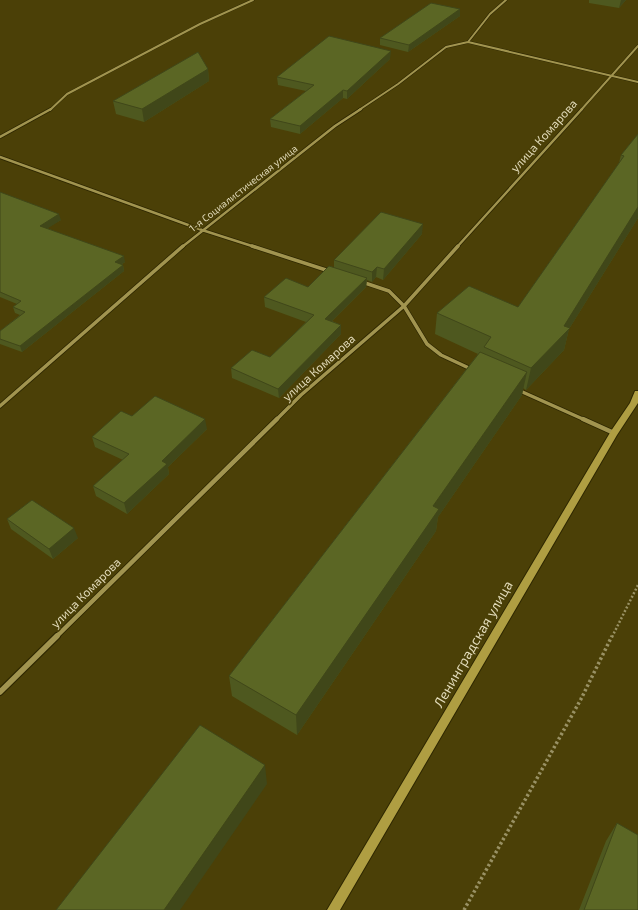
<svg xmlns="http://www.w3.org/2000/svg" width="638" height="910" viewBox="0 0 638 910" font-family="'Exo 2',sans-serif">
  <style>
    .lines { fill: none; stroke-linecap: round; stroke-linejoin: round }
    .minor-far4-casing { stroke: #2e2701; stroke-width: 3 }
    .minor-far3-casing { stroke: #2e2701; stroke-width: 4 }
    .minor-far2-casing { stroke: #2e2701; stroke-width: 5 }
    .minor-far1-casing { stroke: #2e2701; stroke-width: 6 }
    .minor-casing { stroke: #2e2701; stroke-width: 8 }
    .secondary-casing { stroke: #2e2701; stroke-width: 2 }
    .path-far1 { stroke: #999164; stroke-width: 2.5; stroke-dasharray: 2 2; stroke-linecap: butt }
    .path { stroke: #999164; stroke-width: 3.5; stroke-dasharray: 2.5 2.5; stroke-linecap: butt }
    .minor-far4 { stroke: #a1944f; stroke-width: 2 }
    .minor-far3 { stroke: #a1944f; stroke-width: 2.5 }
    .minor-far2 { stroke: #a1944f; stroke-width: 3.5 }
    .minor-far1 { stroke: #a1944f; stroke-width: 4.5 }
    .minor { stroke: #a1944f; stroke-width: 5.5 }
    .secondary { fill: #af9e42; fill-rule: evenodd }
    .wall { fill: #4e581f }
    .shaded-wall { fill: #404719 }
    .building { fill: #5b6624; stroke: #404719 }
    .labels { text-anchor: middle; stroke-width: 3.5; stroke-linejoin: round; paint-order: stroke }
    .far-street-label { font-size: 10px; fill: #e1dab9; stroke: #4b4007 }
    .street-label { font-size: 12px; fill: #e1dab9; stroke: #4b4007 }
    .near-street-label { font-size: 14px; fill: #e1dab9; stroke: #4b4007 }
  </style>
  <rect width="100%" height="100%" fill="#4b4007"/>
  <g class="lines">
    <defs>
      <path id="minor-far4" d="M468,42l170,40
        M50,110l17,-16 133,-70 53,-24
        M359,110l39,-26 48,-37 22,-5 22,-28 16,-14
        M581,110l57,-64"/>
      <path id="minor-far3" d="M0,137l51,-28
        M0,157l202,73 53,17
        M182,247l153,-121 26,-17
        M457,247l125,-138"/>
      <path id="minor-far2" d="M252,246l77,25
        M362,282l27,9 15,15 23,38 14,11 30,14
        M518,390l67,30
        M0,406l183,-160
        M276,420l25,-25 103,-89 54,-60"/>
      <path id="minor-far1" d="M583,419l31,14
        M56,637l221,-218"/>
      <path id="minor" d="M0,692l57,-56"/>
      <path id="secondary" d="M635,391h3v12l-21,32 -277,475h-13l284,-479 19,-28z"/>
    </defs>
    <use href="#minor-far4" class="minor-far4-casing"/>
    <use href="#minor-far3" class="minor-far3-casing"/>
    <use href="#minor-far2" class="minor-far2-casing"/>
    <use href="#minor-far1" class="minor-far1-casing"/>
    <use href="#minor" class="minor-casing"/>
    <use href="#secondary" class="secondary-casing"/>
    <path class="path-far1" d="M612,637l26,-52"/>
    <path class="path" d="M464,910l117,-211 31,-63"/>
    <use href="#minor-far4" class="minor-far4"/>
    <use href="#minor-far3" class="minor-far3"/>
    <use href="#minor-far2" class="minor-far2"/>
    <use href="#minor-far1" class="minor-far1"/>
    <use href="#minor" class="minor"/>
    <use href="#secondary" class="secondary"/>
  </g>
  <path class="wall" d="M589,0h37l-7,8 -30,-5z
    M460,9v7l-52,36 -28,-7v-7z
    M390,59l-43,40 -4,-1 -43,36 -29,-7 -1,-8 36,-28 -28,-6 -1,-8z
    M208,69l1,12 -65,41 -28,-8 -3,-13z
    M638,134v84l-69,111 -5,21 -38,40 -3,-2 -1,7 -84,122 -2,14 -139,204 -65,-39 -3,-20 249,-322 -43,-20 2,-21 81,-6 101,-144 2,-8z
    M0,192l61,28 -14,8 78,34 -4,3h2l1,6 -102,81 -22,-8v-13l20,-16 -5,-2 -2,-6 4,-3 -17,-7z
    M422,234l-39,46 -7,-3 -4,5 -5,-2 -1,7 -34,34 9,4v9l-62,64 -47,-20 -1,-10 39,-11 36,-35 -41,-15 -1,-10 44,-10 26,-20v-7z
    M132,416l75,13 -39,38 1,7 -42,40 -31,-18 -3,-10 30,-26 -28,-13 -3,-10z
    M7,519l71,19 -25,21 -42,-30z
    M617,823l21,87h-59l27,-69z"/>
  <path class="shaded-wall" d="M621,0h5l-7,8z
    M460,9v7l-52,36 1,-7z
    M391,51l-1,8 -43,40v-8z
    M208,69l1,12 -65,41 -2,-13z
    M343,90v8l-43,36v-8z
    M638,207v11l-69,111 -5,21 -38,40 5,-22 33,-42z
    M59,214l2,6 -19,12 -2,-6z
    M423,224l-1,10 -39,46 1,-11z
    M124,256l1,6 -9,6 -1,-6z
    M123,265l1,6 -102,81 -2,-6z
    M377,267l-1,10 -4,5v-10z
    M367,278l-1,9 -41,41v-9z
    M341,325v9l-62,64 -1,-9z
    M527,372l-5,23 -84,122 -2,14 -139,204 -1,-20 137,-209z
    M205,419l2,10 -39,38 1,7 -42,40 -3,-11 38,-42z
    M74,528l4,10 -25,21 -4,-10z
    M265,765l2,19 -87,126h-16z"/>
  <path class="building" d="M431,3l29,6 -51,36 -29,-7z
    M329,36l62,15 -44,40 -4,-1 -43,36 -30,-7 44,-34 -37,-8z
    M198,52l10,17 -66,40 -29,-8z
    M638,134v73l-74,119 6,2 -39,40 -47,-21 7,-10 -54,-24 32,-27 49,21 106,-151 -3,-1z
    M0,192l59,22 -19,12 84,30 -9,6 8,3 -103,81 -20,-7v-8l25,-19 -12,-5 8,-6 -21,-9z
    M381,212l42,12 -39,45 -7,-2 -5,5 -38,-12z
    M329,266l38,12 -42,41 16,6 -63,64 -47,-21 21,-18 18,7 44,-42 -50,-18 22,-19 22,9z
    M480,352l47,20 -94,134 6,3 -143,206 -67,-39z
    M155,396l50,23 -43,42 5,3 -43,39 -31,-17 36,-32 -37,-17 29,-26 11,5z
    M32,500l42,28 -25,21 -42,-30z
    M200,725l65,40 -101,145h-108z
    M617,823l21,12v75h-54z"/>
  <g class="labels">
    <g class="far-street-label">
      <text transform="translate(243 188) rotate(-38)" y="4">1-я Социалистическая улица</text>
    </g>
    <g class="street-label">
      <text transform="translate(544 136) rotate(-48)" y="4">улица Комарова</text>
      <text transform="translate(319 368) rotate(-42)" y="4">улица Комарова</text>
      <text transform="translate(86 593) rotate(-45)" y="4">улица Комарова</text>
    </g>
    <g class="near-street-label">
      <text transform="translate(473 644) rotate(-60)" y="5">Ленинградская улица</text>
    </g>
  </g>
</svg>
